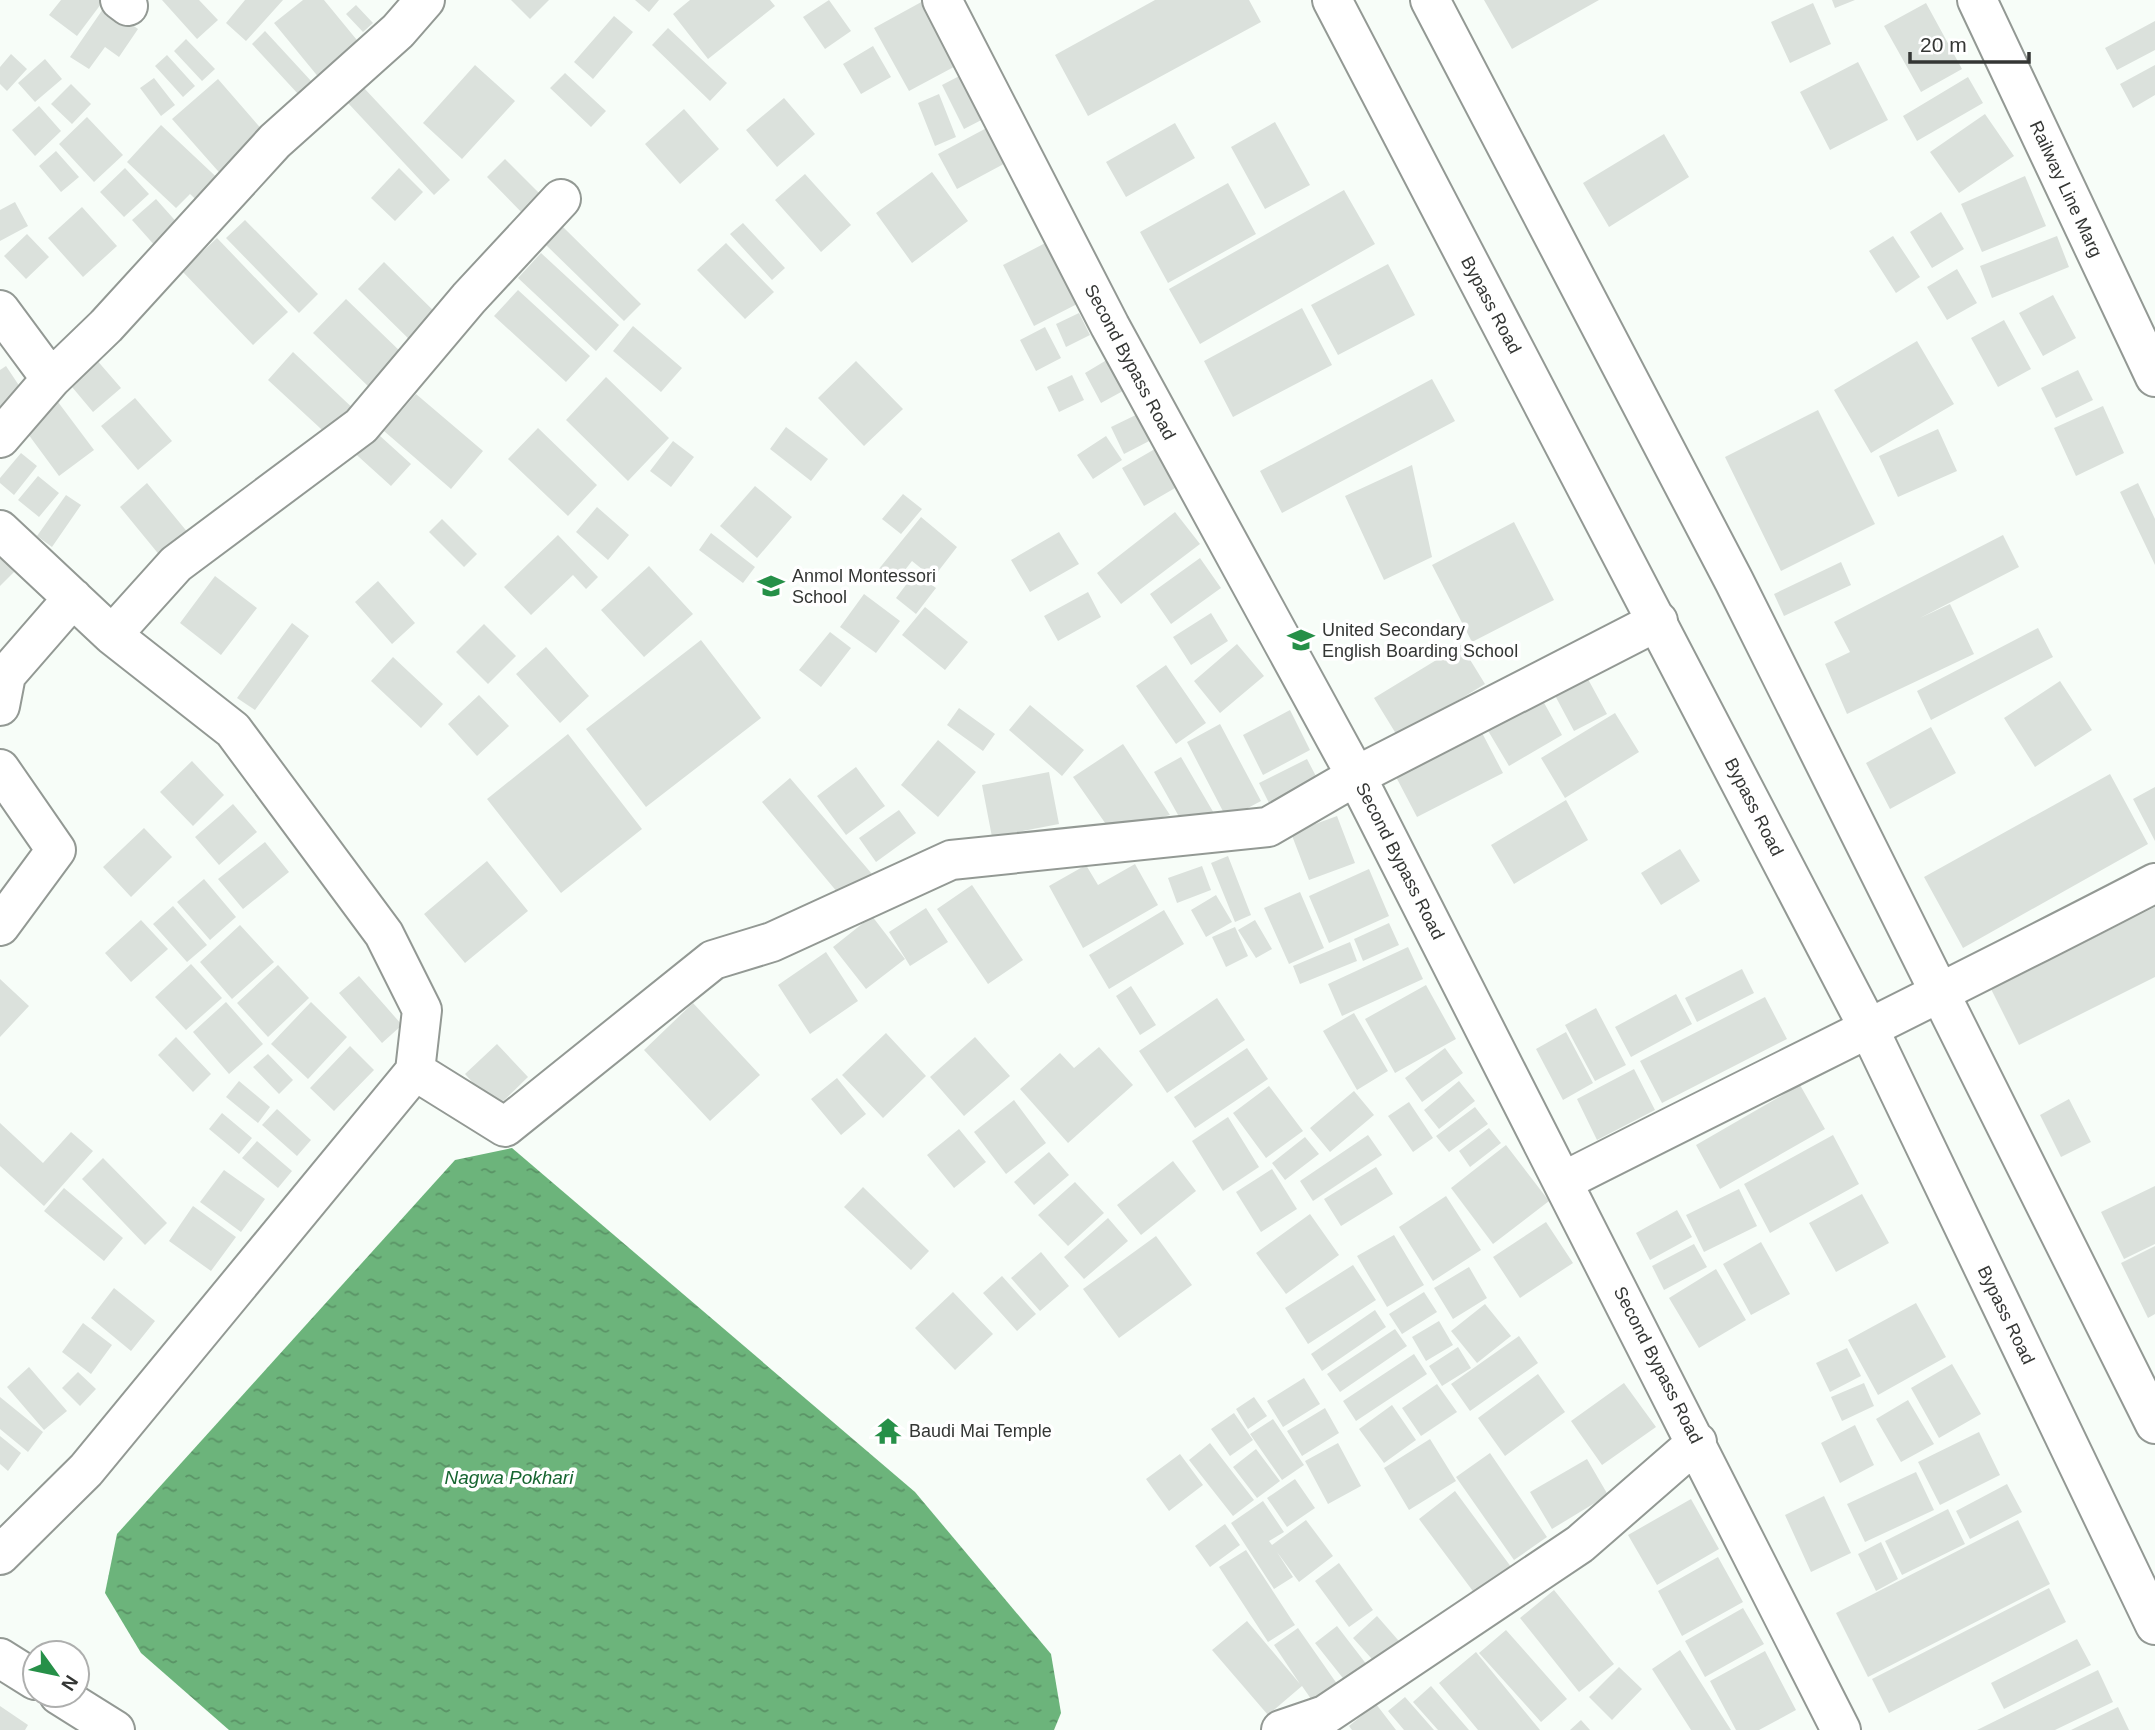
<svg xmlns="http://www.w3.org/2000/svg" width="2155" height="1730" viewBox="0 0 2155 1730" font-family="Helvetica,sans-serif">
  <style>
    .water { fill: url(#water-ripples) }
    .building { fill: #dbe1dc }
    .lines { fill: none; stroke-linecap: round; stroke-linejoin: round }
    .minor-casing { stroke: #939994; stroke-width: 42 }
    .major-casing { stroke: #939994; stroke-width: 42 }
    .minor { stroke: #fff; stroke-width: 38 }
    .major { stroke: #fff; stroke-width: 38 }
    .labels { text-anchor: middle; stroke-width: 7; stroke-linejoin: round; paint-order: stroke }
    .street-label { font-size: 18px; fill: #343634; stroke: #fff }
    .poi-label { font-size: 18px; fill: #343634; stroke: #fff; text-anchor: start }
    .water-label { font-size: 19px; font-style: italic; fill: #166530; stroke: #fff }
  </style>
  <defs>
    <pattern id="water-ripples" width="26" height="14" patternUnits="userSpaceOnUse" patternTransform="scale(1.75)"><rect width="26" height="14" fill="#6cb47b"/><path d="M2 4q2-2 4 0t4 0M15 11q2-2 4 0t4 0" fill="none" stroke="#5a9366"/></pattern>
  </defs>
  <rect width="100%" height="100%" fill="#f7fdf8"/>
  <path class="water" d="M512,1148l403,344 136,162 10,59 -7,17h-825l-88,-77 -36,-60 12,-59 338,-374z"/>
  <path class="building" d="M61,0h43l-27,36 -28,-21z
    M162,0h37l19,20 -21,19z
    M245,0h38l-37,41 -20,-18z
    M303,0h21l37,45 -41,34 -46,-56z
    M511,0h38l-19,19z
    M635,0h24l-10,12z
    M690,0h80l5,6 -67,53 -35,-45z
    M829,0l22,31 -26,18 -22,-32z
    M925,0l40,61 -56,30 -35,-63z
    M1155,0h94l12,22 -173,94 -33,-61z
    M1484,0h115l-87,49z
    M1832,0h23l-20,8z
    M1813,3l18,41 -41,19 -19,-41z
    M1926,3l36,66 -41,23 -37,-66z
    M356,5l17,18 -10,9 -17,-18z
    M105,6l33,23 -19,28 -14,-10 -16,22 -19,-12z
    M614,16l19,16 -40,47 -19,-17z
    M2155,21v29l-38,20 -12,-22z
    M668,28l59,55 -17,18 -58,-56z
    M265,31l47,51 -13,13 -47,-51z
    M186,39l29,30 -13,12 -28,-30z
    M873,46l18,31 -30,17 -18,-30z
    M11,54l16,15 -20,22 -7,-7v-17z
    M167,55l28,31 -12,11 -28,-31z
    M45,59l17,20 -27,23 -17,-19z
    M1858,62l30,58 -58,30 -30,-58z
    M475,65l40,36 -53,58 -39,-36z
    M2155,65v30l-22,13 -13,-24z
    M969,71l22,44 -27,14 -22,-44z
    M565,73l41,38 -15,16 -41,-39z
    M1968,77l15,26 -66,38 -14,-25z
    M154,78l21,27 -14,11 -21,-28z
    M218,79l52,60 -45,40 -53,-60z
    M71,84l20,20 -19,20 -21,-20z
    M364,88l86,92 -16,15 -86,-92z
    M939,94l17,43 -21,9 -17,-43z
    M784,98l31,36 -38,33 -31,-37z
    M39,106l22,25 -26,25 -23,-26z
    M684,109l35,40 -39,35 -35,-40z
    M1985,114l29,42 -55,37 -29,-41z
    M87,117l36,38 -29,27 -35,-38z
    M1275,122l35,63 -45,24 -34,-62z
    M1175,123l20,35 -69,39 -20,-35z
    M994,124l19,35 -56,30 -19,-35z
    M161,125l66,62 -21,22 -16,-15 -14,14 -49,-46z
    M1664,134l25,43 -80,50 -26,-44z
    M56,151l23,26 -18,15 -22,-26z
    M505,159l43,43 -19,18 -42,-43z
    M125,168l24,26 -25,23 -24,-25z
    M399,168l24,24 -28,29 -24,-23z
    M932,172l36,49 -56,42 -36,-50z
    M805,174l46,51 -30,27 -46,-52z
    M2025,176l21,50 -64,26 -21,-48z
    M1228,183l28,51 -88,49 -28,-51z
    M1344,190l31,54 -175,100 -31,-55z
    M156,199l24,27 -23,22 -25,-28z
    M15,202l13,24 -28,15v-31z
    M82,207l35,39 -34,31 -35,-39z
    M1941,212l23,37 -32,19 -22,-36z
    M245,220l73,74 -19,19 -73,-75z
    M743,223l42,45 -13,12 -42,-46z
    M563,227l78,77 -17,17 -78,-76z
    M27,234l22,23 -23,22 -22,-23z
    M1893,236l27,41 -24,16 -27,-42z
    M2057,236l12,31 -77,31 -12,-32z
    M217,238l71,74 -35,33 -71,-74z
    M1053,239l32,61 -51,26 -31,-61z
    M726,243l48,49 -29,27 -48,-49z
    M541,253l78,72 -23,26 -78,-73z
    M384,262l58,57 -26,27 -58,-57z
    M1388,264l27,51 -77,40 -27,-50z
    M1957,269l20,34 -30,17 -20,-33z
    M518,290l72,66 -24,26 -72,-66z
    M2053,295l23,43 -33,18 -24,-43z
    M346,299l58,56 -33,34 -58,-56z
    M1302,308l30,57 -99,52 -29,-56z
    M1079,313l11,22 -24,12 -10,-23z
    M2004,320l27,49 -33,18 -27,-49z
    M633,326l49,42 -21,24 -48,-41z
    M1045,327l16,31 -25,13 -16,-31z
    M1917,341l37,63 -83,49 -37,-63z
    M293,352l65,61 -25,27 -65,-60z
    M1115,355l17,31 -31,17 -16,-30z
    M95,358l26,30 -28,24 -26,-31z
    M856,361l47,48 -39,37 -46,-48z
    M6,366l22,33 -28,13v-42z
    M2078,370l15,30 -37,18 -15,-30z
    M1072,375l12,25 -25,12 -12,-25z
    M606,377l63,61 -41,43 -62,-61z
    M1432,379l23,42 -173,92 -22,-42z
    M416,394l67,57 -32,38 -67,-58z
    M55,398l39,52 -35,26 -39,-53z
    M135,398l37,43 -34,29 -37,-44z
    M2103,406l21,47 -48,23 -22,-48z
    M1818,410l57,114 -94,47 -56,-114z
    M1142,412l13,26 -31,16 -13,-27z
    M369,426l42,38 -20,22 -42,-38z
    M786,427l42,32 -17,22 -41,-32z
    M538,428l59,57 -29,31 -60,-57z
    M1938,429l19,42 -59,26 -19,-41z
    M1106,436l16,24 -29,19 -16,-24z
    M673,441l21,16 -23,30 -21,-16z
    M1160,446l22,38 -38,22 -22,-38z
    M21,453l16,13 -23,29 -14,-12v-5z
    M1412,465l20,92 -48,23 -39,-84z
    M38,476l21,17 -20,24 -21,-17z
    M147,483l42,51 -28,23 -41,-50z
    M2138,483l17,36v46l-35,-73z
    M755,486l37,31 -35,41 -37,-32z
    M903,494l19,15 -21,25 -19,-15z
    M66,495l15,10 -29,42 -15,-11z
    M597,507l32,28 -21,25 -32,-28z
    M1175,512l25,32 -79,60 -24,-31z
    M921,517l36,30 -24,31 -21,-17 -18,23 -16,-14z
    M442,519l35,35 -13,13 -35,-35z
    M1514,522l40,78 -82,42 -40,-77z
    M1059,532l20,32 -49,28 -19,-32z
    M711,533l44,34 -12,16 -44,-33z
    M558,535l40,42 -12,12 -13,-14 -42,40 -27,-28z
    M2003,535l16,32 -99,51 30,-14 24,50 -127,60 -22,-50 25,-12 -16,-30z
    M0,546l20,20 -20,20z
    M1200,558l21,30 -50,36 -21,-30z
    M1841,562l10,23 -67,31 -10,-22z
    M649,566l44,48 -49,43 -43,-47z
    M915,573l21,15 -20,26 -20,-16z
    M215,576l42,32 -36,47 -41,-32z
    M378,581l37,42 -23,21 -37,-42z
    M1088,592l13,25 -43,24 -14,-25z
    M864,594l36,27 -24,32 -36,-26z
    M925,607l43,35 -23,28 -43,-35z
    M1211,613l17,28 -37,24 -18,-28z
    M292,623l17,13 -54,74 -18,-12z
    M484,624l32,32 -28,28 -32,-32z
    M2038,628l15,29 -122,63 -14,-29z
    M830,632l21,16 -30,39 -22,-17z
    M701,640l60,78 -115,89 -60,-78z
    M1237,644l27,32 -44,37 -26,-32z
    M1461,645l24,39 -87,53 -24,-39z
    M546,647l43,49 -29,27 -44,-49z
    M393,657l50,47 -22,24 -50,-47z
    M1166,665l40,58 -30,21 -40,-58z
    M1583,670l24,44 -33,17 -23,-43z
    M2060,681l32,49 -57,37 -31,-49z
    M1538,692l24,43 -53,31 -25,-42z
    M479,695l30,31 -32,30 -29,-32z
    M1030,705l54,45 -22,26 -53,-46z
    M959,708l36,26 -12,17 -36,-26z
    M1290,710l20,40 -47,25 -20,-40z
    M1615,713l24,39 -74,46 -24,-40z
    M1220,724l41,77 -34,18 -40,-77z
    M1931,727l25,46 -66,36 -24,-46z
    M1480,729l23,44 -86,44 -22,-42z
    M568,734l74,95 -81,64 -74,-94z
    M938,740l38,32 -38,45 -37,-32z
    M1123,744l47,71 -60,15 -37,-53z
    M1181,757l34,58 -28,16 -33,-59z
    M1307,759l12,23 -48,25 -12,-24z
    M192,761l32,34 -31,31 -33,-34z
    M856,767l29,39 -39,29 -29,-39z
    M1049,772l10,52 -67,13 -10,-52z
    M2110,774l38,70 -185,104 -39,-71z
    M790,778l82,96 -29,25 -81,-97z
    M2155,787v54l-22,-42z
    M1566,800l22,40 -74,44 -23,-39z
    M233,804l24,28 -38,33 -24,-28z
    M899,810l17,23 -40,29 -17,-24z
    M1337,816l18,47 -46,17 -18,-47z
    M144,828l28,29 -41,40 -28,-30z
    M265,842l24,30 -46,37 -25,-30z
    M1680,849l20,32 -39,24 -20,-32z
    M1228,856l23,59 -16,7 -24,-59z
    M487,861l41,50 -63,52 -41,-49z
    M1135,864l23,41 -75,43 -34,-62 37,-21 12,20z
    M1202,866l9,24 -34,13 -9,-25z
    M1369,869l20,47 -60,27 -20,-47z
    M204,879l32,38 -26,23 -33,-38z
    M972,885l51,75 -35,24 -51,-75z
    M1300,892l24,56 -35,16 -25,-56z
    M1216,895l16,27 -26,15 -15,-27z
    M173,906l34,39 -20,17 -34,-38z
    M2155,907v70l-136,68 -28,-56z
    M926,908l22,34 -38,24 -21,-34z
    M1164,910l20,34 -75,45 -20,-34z
    M872,916l33,43 -39,30 -33,-42z
    M141,920l27,29 -37,33 -26,-29z
    M1255,920l17,29 -16,9 -18,-28z
    M1389,923l10,22 -36,16 -9,-22z
    M240,925l34,37 -42,37 -32,-37z
    M1235,927l13,29 -22,11 -14,-30z
    M1350,942l7,19 -57,23 -7,-18z
    M1408,947l15,32 -81,37 -14,-32z
    M826,952l32,49 -48,33 -32,-49z
    M191,964l31,34 -36,32 -31,-33z
    M278,965l31,33 -41,39 -31,-34z
    M1742,969l12,24 -57,29 -12,-24z
    M359,976l43,49 -20,18 -43,-50z
    M0,979l29,27 -29,31z
    M1426,985l30,54 -61,34 -30,-54z
    M1131,986l25,39 -16,10 -24,-39z
    M1676,994l16,30 -61,33 -16,-30z
    M1765,997l22,42 -125,64 -22,-42z
    M1217,998l28,42 -78,53 -28,-42z
    M226,1002l37,42 -34,30 -36,-42z
    M311,1002l36,35 -39,42 -37,-35z
    M693,1003l67,72 -50,46 -66,-71z
    M1596,1008l30,57 -31,16 -30,-56z
    M1354,1013l34,58 -31,19 -34,-59z
    M1566,1032l27,51 -30,17 -27,-51z
    M886,1033l40,43 -43,42 -41,-43z
    M176,1037l35,37 -18,18 -35,-37z
    M975,1037l35,39 -46,40 -34,-39z
    M497,1044l31,33 -32,31 -31,-34z
    M350,1046l24,24 -40,41 -24,-23z
    M1099,1047l34,38 -65,58 -48,-54 40,-36 14,15z
    M1247,1048l21,31 -73,49 -21,-31z
    M1445,1048l18,25 -41,29 -17,-24z
    M268,1054l25,26 -14,14 -26,-27z
    M1634,1069l21,41 -58,30 -20,-41z
    M837,1078l29,36 -25,21 -30,-36z
    M239,1081l31,26 -12,16 -32,-26z
    M1459,1081l16,20 -36,28 -15,-19z
    M1800,1085l25,44 -105,60 -24,-44z
    M1269,1086l34,45 -37,27 -33,-45z
    M1354,1091l20,24 -44,37 -20,-24z
    M2069,1099l22,43 -30,15 -21,-42z
    M1014,1100l32,43 -40,31 -32,-42z
    M1409,1102l24,36 -20,14 -25,-36z
    M1475,1107l13,17 -39,28 -13,-16z
    M277,1109l34,31 -14,16 -35,-31z
    M222,1113l30,25 -13,16 -30,-25z
    M1228,1117l31,50 -36,24 -31,-50z
    M0,1123l43,40 28,-31 22,19 -49,55 -44,-40z
    M1489,1128l12,15 -31,24 -11,-16z
    M959,1129l27,33 -32,26 -27,-33z
    M1368,1135l14,20 -69,46 -13,-20z
    M1833,1135l26,49 -89,49 -26,-49z
    M1305,1137l14,17 -34,26 -13,-17z
    M257,1141l35,30 -14,17 -36,-30z
    M1506,1145l43,56 -56,43 -42,-56z
    M1049,1152l20,23 -35,30 -20,-23z
    M103,1158l64,65 -22,22 -63,-66z
    M1173,1161l23,30 -55,44 -24,-30z
    M1376,1167l17,27 -52,32 -17,-27z
    M1272,1169l25,40 -36,23 -25,-40z
    M224,1170l41,29 -24,33 -41,-30z
    M1075,1182l29,31 -36,33 -30,-31z
    M2155,1186v58l-31,15 -23,-47z
    M863,1187l66,64 -18,19 -67,-63z
    M64,1188l59,50 -19,23 -60,-50z
    M1739,1189l18,37 -53,26 -18,-37z
    M1862,1194l27,49 -53,29 -27,-49z
    M1446,1196l35,54 -48,31 -34,-54z
    M193,1206l43,31 -25,34 -42,-30z
    M1677,1210l15,27 -42,23 -14,-27z
    M1310,1214l29,41 -53,39 -30,-41z
    M1108,1218l20,23 -44,38 -20,-22z
    M1546,1222l27,41 -53,35 -27,-41z
    M1394,1235l30,50 -37,22 -30,-51z
    M1156,1236l36,49 -73,53 -36,-49z
    M1761,1242l29,52 -39,21 -28,-51z
    M1694,1244l13,23 -43,23 -12,-24z
    M2155,1246v68l-7,4 -27,-55z
    M1041,1252l28,34 -29,25 -29,-33z
    M1353,1265l23,35 -68,44 -23,-36z
    M1469,1267l18,31 -34,21 -19,-31z
    M1716,1269l30,51 -47,28 -30,-50z
    M1002,1276l34,38 -19,17 -34,-38z
    M114,1288l41,33 -24,30 -40,-33z
    M953,1292l40,42 -38,36 -40,-42z
    M1424,1292l13,20 -35,22 -13,-20z
    M1916,1303l30,54 -68,38 -30,-55z
    M1485,1304l26,32 -34,27 -26,-32z
    M1375,1310l11,17 -64,44 -11,-17z
    M1439,1321l14,24 -27,16 -14,-24z
    M83,1323l29,22 -21,29 -29,-22z
    M1395,1329l12,17 -67,46 -13,-18z
    M1519,1336l19,27 -68,48 -19,-27z
    M1458,1347l13,21 -29,18 -13,-20z
    M1847,1348l14,28 -31,16 -14,-29z
    M1414,1354l13,20 -71,47 -13,-20z
    M1952,1364l29,50 -42,24 -28,-50z
    M29,1367l38,44 -23,19 -37,-43z
    M78,1372l18,17 -16,17 -18,-18z
    M1538,1374l27,38 -60,44 -27,-38z
    M1304,1378l16,26 -37,23 -16,-26z
    M1624,1383l32,44 -54,38 -31,-44z
    M1864,1383l10,23 -32,15 -11,-24z
    M1437,1384l20,28 -36,24 -19,-28z
    M0,1397l43,35 -15,20 -28,-23z
    M1254,1397l13,19 -19,13 -12,-20z
    M1908,1400l26,44 -33,18 -25,-43z
    M1392,1405l24,35 -32,23 -25,-34z
    M1325,1408l14,25 -37,23 -15,-25z
    M1234,1413l19,27 -23,16 -19,-27z
    M1273,1419l31,46 -22,15 -32,-46z
    M1855,1425l19,40 -34,18 -19,-40z
    M1979,1432l21,43 -60,30 -22,-43z
    M0,1436l21,17 -13,18 -8,-7z
    M1430,1439l26,42 -47,29 -25,-42z
    M1210,1443l44,57 -21,16 -44,-56z
    M1338,1443l23,43 -33,18 -23,-43z
    M1256,1449l24,32 -23,17 -24,-31z
    M1490,1453l57,84 -33,23 -58,-83z
    M1180,1454l23,31 -34,26 -23,-32z
    M1587,1459l21,36 -56,34 -22,-37z
    M1916,1472l18,38 -69,32 -18,-38z
    M1295,1479l20,29 -28,19 -20,-29z
    M2007,1484l15,28 -52,27 -14,-28z
    M1455,1491l62,84 -36,27 -62,-83z
    M1824,1496l27,57 -40,19 -26,-57z
    M1691,1499l28,50 -62,36 -29,-50z
    M1263,1501l21,31 -15,9 3,4 34,-25 27,36 -34,26 -22,-30 16,25 -19,12 -43,-66z
    M1948,1509l17,35 -63,31 -17,-34z
    M2018,1520l32,64 -182,93 -32,-64z
    M1225,1524l15,21 -30,22 -15,-21z
    M1881,1542l17,37 -22,12 -18,-37z
    M1246,1550l49,75 -27,17 -49,-75z
    M1718,1557l25,45 -61,34 -24,-45z
    M1339,1563l34,47 -24,17 -34,-46z
    M2049,1588l17,34 -177,91 -17,-34z
    M1554,1590l60,74 -35,28 -59,-74z
    M1743,1608l21,36 -59,33 -20,-36z
    M1377,1616l28,32 -24,21 -28,-31z
    M1247,1621l53,63 -26,-39 24,-17 44,63 -24,18 -16,-23 -34,29 -56,-65z
    M1337,1626l30,39 -21,17 -31,-39z
    M1506,1630l61,69 -26,23 -62,-69z
    M2077,1639l14,26 -87,44 -13,-26z
    M1680,1650l51,80h-40l-39,-61z
    M1765,1651l31,59 -37,20h-23l-26,-49z
    M1476,1652l64,78h-62l-39,-47z
    M1619,1667l23,22 -30,31 -23,-23z
    M2098,1670l15,32 -58,28h-78z
    M1431,1686l38,44h-31l-25,-28z
    M1405,1697l29,33h-30l-16,-19z
    M1376,1704l20,26h-44l-3,-4z
    M0,1706l28,19 -3,5h-25z
    M2118,1707l11,23h-58z
    M1581,1720l9,10h-20z"/>
  <g class="lines">
    <defs>
      <path id="minor" d="M120,0l8,6
        M942,0l168,326 246,450 485,954
        M0,310l51,69
        M0,438l51,-59 55,-53 169,-185 123,-110 27,-31
        M0,530l112,105 121,95 151,204 38,76 -7,61
        M112,635l64,-71 185,-138 108,-128 92,-99
        M0,706l6,-31 67,-77
        M0,769l56,81 -56,76
        M1564,1181c197,-100 395,-196 591,-298
        M0,1555l86,-85 329,-399 90,56 208,-167 59,-18 179,-82 317,-33 88,-51 302,-155
        M0,1658l35,22
        M59,1695l56,35
        M1281,1730l44,-15 255,-171 117,-102"/>
      <path id="major" d="M1332,0l536,1027 287,598
        M1430,0l304,581 421,843
        M1977,0l178,377"/>
    </defs>
    <use href="#minor" class="minor-casing"/>
    <use href="#major" class="major-casing"/>
    <use href="#minor" class="minor"/>
    <use href="#major" class="major"/>
  </g>
  <defs>
    <symbol id="school-bare" viewBox="-9 -9 18 18"><path d="M0-5L7-2L0 1L-7-2ZM-4 1L0 2.5L4 1V4Q0 6-4 4Z" fill="#269048" stroke="#fff" stroke-width="2.5" paint-order="stroke"/></symbol>
    <symbol id="temple-bare" viewBox="-9 -9 18 18"><path d="M0-6L5-2H3V0L6.5 2.5H4V6H1.5V3h-3V6H-4V2.5H-6.5L-3 0V-2H-5Z" fill="#269048" stroke="#fff" stroke-width="2.5" paint-order="stroke"/></symbol>
  </defs>
  <g fill-rule="evenodd">
    <use href="#school-bare" x="752" y="567" width="38" height="38"/>
    <use href="#school-bare" x="1282" y="621" width="38" height="38"/>
    <use href="#temple-bare" x="869" y="1412" width="38" height="38"/>
  </g>
  <g class="labels">
    <g class="street-label">
      <text transform="translate(2066 189) rotate(65)" y="6">Railway Line Marg</text>
      <text transform="translate(1491 305) rotate(62)" y="6">Bypass Road</text>
      <text transform="translate(1130 362) rotate(62)" y="6">Second Bypass Road</text>
      <text transform="translate(1754 807) rotate(63)" y="6">Bypass Road</text>
      <text transform="translate(1400 861) rotate(63)" y="6">Second Bypass Road</text>
      <text transform="translate(2006 1315) rotate(64)" y="6">Bypass Road</text>
      <text transform="translate(1658 1365) rotate(63)" y="6">Second Bypass Road</text>
    </g>
    <g class="poi-label">
      <text x="792" y="582">Anmol Montessori<tspan x="792" dy="21">School</tspan></text>
      <text x="1322" y="636">United Secondary<tspan x="1322" dy="21">English Boarding School</tspan></text>
      <text x="909" y="1437">Baudi Mai Temple</text>
    </g>
    <g class="water-label">
      <text x="509" y="1484">Nagwa Pokhari</text>
    </g>
  </g>
  <g transform="translate(56 1674) rotate(123)"><circle r="33" fill="#ffffff" stroke="#aeafae" stroke-width="2"/>
  <path d="M0-5L12 26L0 18L-12 26Z" fill="#269048"/>
  <text y="-10" font-size="19" font-weight="bold" text-anchor="middle" fill="#343634">N</text>
  </g>
  <path d="M1910 52v10h119v-10" fill="none" stroke="#343634" stroke-width="3.5"/>
  <text x="1920" y="52" font-size="21" fill="#343634" stroke="#ffffff" stroke-width="5" paint-order="stroke">20 m</text>
</svg>
